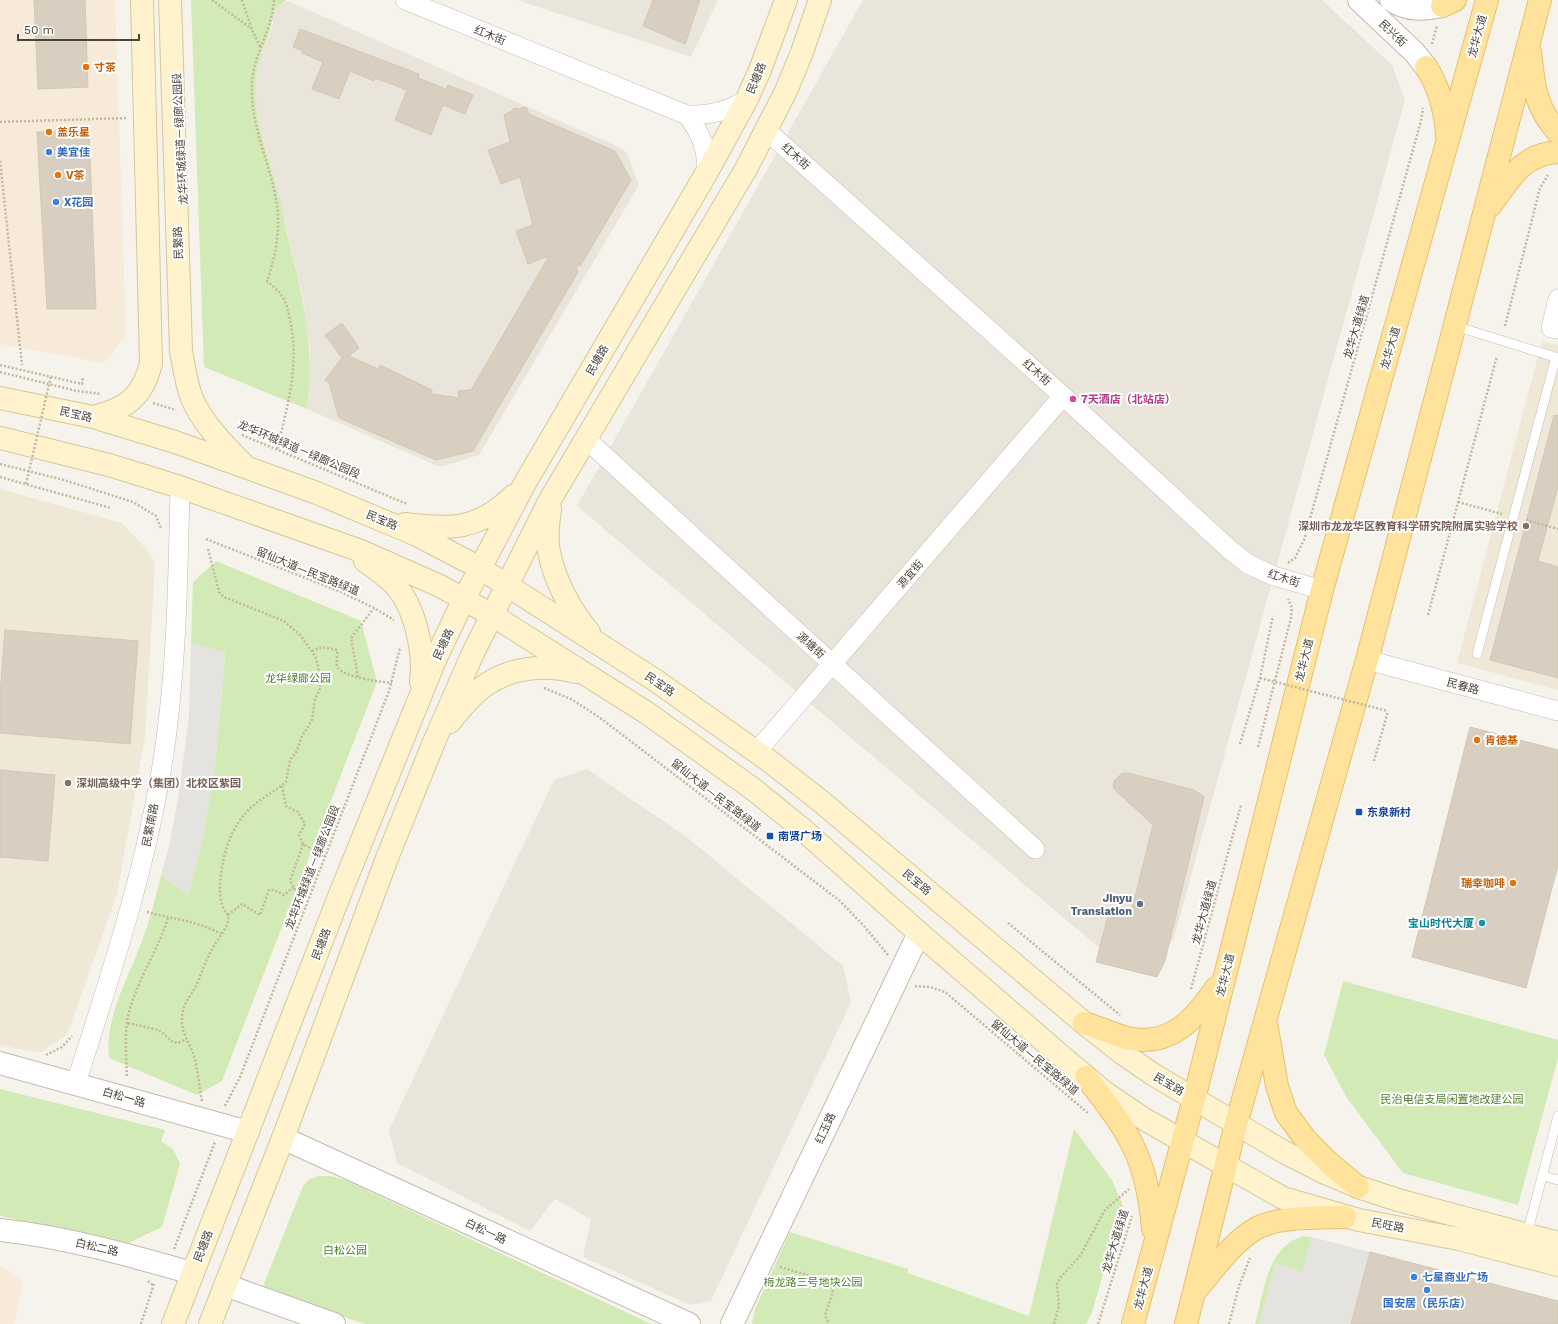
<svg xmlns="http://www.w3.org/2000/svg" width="1558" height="1324" viewBox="0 0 1558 1324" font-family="'Work Sans','Noto Sans SC',sans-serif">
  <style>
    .residential { fill: #eae5da }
    .commercial { fill: #f7ead8 }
    .education { fill: #efe8d6 }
    .green { fill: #d2eab5 }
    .parking { fill: #e5e3e0 }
    .building { fill: #d8cfc1; stroke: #d3c7b4 }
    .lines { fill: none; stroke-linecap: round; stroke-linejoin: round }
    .service-casing { stroke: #c2bbae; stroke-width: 10 }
    .minor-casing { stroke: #c2bbae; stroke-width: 20 }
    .tertiary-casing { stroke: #c2bbae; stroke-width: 24 }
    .secondary-casing { stroke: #d6c79b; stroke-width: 24 }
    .primary-casing { stroke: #e6c16a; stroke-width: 24 }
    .path { stroke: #c4b79f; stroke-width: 2.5; stroke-dasharray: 2 2; stroke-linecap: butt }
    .service { stroke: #fff; stroke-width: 9 }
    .minor { stroke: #fff; stroke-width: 19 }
    .tertiary { stroke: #fff; stroke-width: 22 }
    .secondary { stroke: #fff3cd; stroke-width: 22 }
    .primary { stroke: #ffe39c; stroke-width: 22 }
    .path-bridge { stroke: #c4b79f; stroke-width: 2.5; stroke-dasharray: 2 2; stroke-linecap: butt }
    .food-dot { fill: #e8710a; stroke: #fff; stroke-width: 1.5 }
    .shop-dot { fill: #3f7fe0; stroke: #fff; stroke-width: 1.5 }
    .hotel-dot { fill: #d1479c; stroke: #fff; stroke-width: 1.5 }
    .education-dot { fill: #8d6e63; stroke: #fff; stroke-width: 1.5 }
    .transit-dot { fill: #1a4fb4; stroke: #fff; stroke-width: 1.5 }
    .service-dot { fill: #5c6f8a; stroke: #fff; stroke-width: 1.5 }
    .culture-dot { fill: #0f9aa8; stroke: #fff; stroke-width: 1.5 }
    .labels { text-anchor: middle; stroke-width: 4; stroke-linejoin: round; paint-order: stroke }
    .street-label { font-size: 11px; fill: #4b4439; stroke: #fff }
    .food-label { font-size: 11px; font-weight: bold; fill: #c56008; stroke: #fff; text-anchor: start }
    .shop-label { font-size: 11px; font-weight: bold; fill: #366cbe; stroke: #fff; text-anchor: start }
    .hotel-label { font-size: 11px; font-weight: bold; fill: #b23c85; stroke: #fff; text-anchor: start }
    .education-label { font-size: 11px; font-weight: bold; fill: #785e54; stroke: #fff; text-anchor: end }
    .park-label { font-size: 11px; fill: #4a7f2a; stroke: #fff }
    .transit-label { font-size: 11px; font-weight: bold; fill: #164399; stroke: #fff; text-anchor: start }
    .service-label { font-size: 11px; font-weight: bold; fill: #4e5e75; stroke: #fff; text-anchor: end }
    .culture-label { font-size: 11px; font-weight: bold; fill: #0d838f; stroke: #fff; text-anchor: end }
  </style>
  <rect width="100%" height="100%" fill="#f6f3ec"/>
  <path class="residential" d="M517,0h201l-27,57z
    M863,0h459l70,65 13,35 -232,841 -57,21 -539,-456z
    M288,1l333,147 6,6 12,31 -160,270 -39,12 -133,-58 2,-16 1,-44 -7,-52 -26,-108 -18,-66 -3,-21 -1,-20 4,-21 14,-37 2,-17z
    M587,769l101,69 155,128 8,36 -140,299 -21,4 -107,-48 8,-38 -36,-20 -25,32 -133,-68 -8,-33 165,-350z"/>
  <path class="commercial" d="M0,0h115l11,335 -22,28 -104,-19z
    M0,1266l23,14 -9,44h-14z"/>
  <path class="education" d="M1542,341l16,4v345l-101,-27z
    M0,489l122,34 26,28 7,13 -10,174 -28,156 -50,141 -28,18 -39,-8z"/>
  <path class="green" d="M191,0h96l-12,8c-2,18 -10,34 -15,51 -5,14 -5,28 -4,42 2,31 14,59 21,88 5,18 8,36 12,53 15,58 26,107 18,167l-103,-42z
    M216,561l145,60 16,61 -155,399 -25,14 -88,-37c-5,-40 20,-81 33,-117 8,-22 14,-44 19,-66l27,20 15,-58 12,-71 10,-113 -34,-10 2,-61z
    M1343,981l215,59v18l-40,147 -115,-32 -56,-75 -23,-43z
    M0,1089l165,41 -4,11 12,8 7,15 -18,63 -34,16 -128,-27z
    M1074,1129l38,51 11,26 -31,106 -6,12h-334l3,-15 35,-77 118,37v4l121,43z
    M318,1176h12l15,4 306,144h-285l-35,-11 -68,-27 40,-100 5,-6z
    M1304,1236l8,1 -10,35 -26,-8 -17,60h-4c9,-32 12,-79 49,-88z"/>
  <path class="parking" d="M191,643l34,9 -10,114 -12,71 -15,58 -27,-20 9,-33 9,-49 10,-78z
    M1312,1237l58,15 -19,72h-92l17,-60 26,7z"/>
  <path class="building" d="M34,0h51l3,87 -50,2z
    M653,0h47l-15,44 -42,-18z
    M300,29l119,45 -1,4 28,11 2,-4 25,10 -8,19 -22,-9 -12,30 -36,-15 12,-30 -32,-12 -1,3 -24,-10 -11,28 -27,-10 11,-27 -21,-9 1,-2 -10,-4z
    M526,107l3,7 86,37 16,29 -50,85 -5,2 2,5 -105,179 -37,9 -97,-42 -10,-35 -4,-3 17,-22 -17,-23 17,-12 17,25 -10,8 29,13 2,-4 52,25v4l27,4 -1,-7 13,-1 78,-134 -21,8 -12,-33 17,-6 -13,-48 -19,7 -13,-34 22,-8 -6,-27 8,-4 2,-3 4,1z
    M89,130l7,179h-49l-10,-177z
    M1554,415l4,1v71l-20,74 20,6v111l-68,-18z
    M5,630l133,11 -8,103 -130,-11v-40z
    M1470,727l88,23v115l-32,123 -114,-31z
    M0,770l55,5 -7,86 -48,-4z
    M1122,773h6l66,17 10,7 -39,164 -8,16 -61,-15 14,-54 21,5 22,-88 -38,-35 -2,-4 1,-5z
    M1370,1252l188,49v23h-207z"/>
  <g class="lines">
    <defs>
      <path id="service" d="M1455,326l103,32
        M1477,654l79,-297
        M1542,1176l16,4
        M1527,1234l31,-118"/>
      <path id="minor" d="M405,0l282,115c22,0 41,-3 60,-16
        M687,115c14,18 20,34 20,57
        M766,130l297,266 166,153 19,15 26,12 48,14
        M1558,299l-7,29 7,1
        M587,440l448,409
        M1367,660l191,51
        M757,751l306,-355
        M76,1083c35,-109 71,-217 88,-330 13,-88 14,-178 16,-266"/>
      <path id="tertiary" d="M1359,0l56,53 11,14
        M1391,0c16,11 33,10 51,6
        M0,1063l248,69
        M283,1138l406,186
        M0,1230c65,7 129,25 192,43
        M225,1285l109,39
        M732,1324l187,-391"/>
      <path id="secondary" d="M170,0l11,351c3,15 5,31 10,45 10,26 33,49 52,68
        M0,398l93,19 82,25 70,25 72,26 100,42 63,33 175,112 113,80 50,39 266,224 38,30 32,22 130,77 39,20 35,15 40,13 160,43
        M93,417c33,-8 50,-20 58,-54l-9,-363
        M0,438l109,27 71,22 181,64 79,35 52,29 155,98 106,76 47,38 119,106 147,127 38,32 40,27 139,79 76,22 100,19 99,26
        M550,509c-2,14 -4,29 -1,43 6,29 21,58 40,80
        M405,524c45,6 74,6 108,-28
        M365,561c10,7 20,14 29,23 21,22 31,68 27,98
        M450,722c10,-13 22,-28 37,-38 26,-17 59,-20 89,-12
        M173,1324l167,-430 95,-234 29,-61 61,-116 182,-311 40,-73 13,-29 26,-70
        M210,1324l73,-186 104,-280 47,-116 39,-89 78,-155 195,-329 40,-78 16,-39 18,-52"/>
      <path id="primary" d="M1442,6l13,-6
        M1530,52c4,33 4,54 28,80
        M1426,67c13,19 20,46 21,69
        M1491,205c19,-26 31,-51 67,-53
        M1084,1023c14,4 28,11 43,15 43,10 68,-19 89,-50
        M1267,1028l10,58 9,27 20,27 23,23 29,24
        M1086,1077c43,55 61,80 67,152
        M1197,1289c18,-21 35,-47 60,-61 23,-12 63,-10 88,-11
        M1133,1324l61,-225 128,-509 165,-590
        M1186,1324l50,-200 131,-464 173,-660"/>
    </defs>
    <use href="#service" class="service-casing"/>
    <use href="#minor" class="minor-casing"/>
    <use href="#tertiary" class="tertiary-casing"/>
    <use href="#secondary" class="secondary-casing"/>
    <use href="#primary" class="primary-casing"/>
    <path class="path" d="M212,0l40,29
      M242,0l10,30 9,18
      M274,0c-2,30 -20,54 -22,82 -3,47 23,88 26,134 1,22 -4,45 -11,65 4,4 9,7 12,11 7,8 9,18 11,28 10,45 -3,87 -13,130
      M1432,44l5,-18
      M0,122l127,-4
      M0,161l22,204
      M1505,326l35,-138 8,-13
      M0,365l82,19 1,-6
      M0,372l77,19 24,3
      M153,403l23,7
      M242,435l165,69
      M0,464l64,16 69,22 23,14 5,12
      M0,477l111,31
      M1458,502l44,12
      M1526,520l32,9
      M206,539l135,53 33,16 20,12
      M1288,563l7,-5 9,-18 117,-419 2,-13
      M1428,615l69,-259
      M312,651l10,-4 15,3c1,5 -2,14 1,18 5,9 43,14 54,15
      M358,677l-7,-39 23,-30
      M544,688l27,11 28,18 241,184 24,25 24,29
      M1240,744l20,-66 13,-62
      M1258,747l33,-129 1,-10 -4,-9
      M1374,761l14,-50
      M282,786l4,20 12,6 7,12 -6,11 4,9 22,13
      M303,844l-13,37 16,25
      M147,912c25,7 51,9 74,22
      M228,915l14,-11 18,11 9,-25h5l10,5 10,-8
      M1008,923l112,92
      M915,986l15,1 15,5 143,121
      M1191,989l50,-184
      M128,1023l31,7 14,12 5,1 8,-4
      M46,1055l16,-8 10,-11
      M127,1076c-1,-21 -3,-43 2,-64 9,-33 29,-62 39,-94
      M202,1101c-3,-15 -4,-31 -8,-45 -4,-13 -13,-23 -12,-37 0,-16 9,-22 15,-35 5,-12 9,-25 16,-36 4,-9 13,-17 15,-27 1,-7 -4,-10 -6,-16 -1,-4 -2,-11 -2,-15 0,-29 10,-66 34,-85 10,-9 22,-14 32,-23l4,-22 7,-9 4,-13 11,-18 3,-21 5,-10 -2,-24 -3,-9 -14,-20 -17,-15 -60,-24 -5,-5 -11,-43
      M225,1106l15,-29 149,-386 11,-43
      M174,1249l41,-107
      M780,1267l48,14 5,11 -8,23 4,9
      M148,1281l6,5
      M141,1324l13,-40
      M1054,1324l5,-18 -2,-22 3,-6 20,-22 25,-46 24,-21
      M1098,1324l34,-108
      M1229,1324l10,-38 11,-28"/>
    <use href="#service" class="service"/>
    <use href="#minor" class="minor"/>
    <use href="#tertiary" class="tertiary"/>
    <use href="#secondary" class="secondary"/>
    <use href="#primary" class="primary"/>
    <path class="path-bridge" d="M26,484l25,-108
      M1260,678l128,33"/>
  </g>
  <g class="food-dot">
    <circle cx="86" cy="67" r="4"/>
    <circle cx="49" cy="132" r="4"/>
    <circle cx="58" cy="175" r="4"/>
    <circle cx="1477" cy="740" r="4"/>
    <circle cx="1513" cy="883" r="4"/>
  </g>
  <g class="shop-dot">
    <circle cx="49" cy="152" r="4"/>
    <circle cx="56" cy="202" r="4"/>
    <circle cx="1414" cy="1277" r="4"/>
    <circle cx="1427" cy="1290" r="4"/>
  </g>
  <circle class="hotel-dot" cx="1073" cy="399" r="4"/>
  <g class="education-dot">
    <circle cx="1526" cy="526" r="4"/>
    <circle cx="68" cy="783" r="4"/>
  </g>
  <g class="transit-dot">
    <rect x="1355" y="808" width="8" height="8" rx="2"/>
    <rect x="766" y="832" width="8" height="8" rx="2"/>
  </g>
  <circle class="service-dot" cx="1140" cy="904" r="4"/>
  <circle class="culture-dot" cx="1482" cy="923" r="4"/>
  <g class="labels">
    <g class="street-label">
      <text transform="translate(1393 33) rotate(44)" y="4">民兴街</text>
      <text transform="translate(490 35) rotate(22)" y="4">红木街</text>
      <text transform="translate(1477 36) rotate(-75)" y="4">龙华大道</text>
      <text transform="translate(756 78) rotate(-67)" y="4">民塘路</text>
      <text transform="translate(180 139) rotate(-93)" y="4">龙华环城绿道－绿廊公园段</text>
      <text transform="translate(796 156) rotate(42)" y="4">红木街</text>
      <text transform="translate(178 243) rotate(-92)" y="4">民繁路</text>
      <text transform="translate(1356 327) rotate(-74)" y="4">龙华大道绿道</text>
      <text transform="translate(1390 348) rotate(-74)" y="4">龙华大道</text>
      <text transform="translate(597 360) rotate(-60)" y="4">民塘路</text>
      <text transform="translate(1037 372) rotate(42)" y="4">红木街</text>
      <text transform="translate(76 414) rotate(13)" y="4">民宝路</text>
      <text transform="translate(299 449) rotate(23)" y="4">龙华环城绿道－绿廊公园段</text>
      <text transform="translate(382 520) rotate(23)" y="4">民宝路</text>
      <text transform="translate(308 571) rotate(22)" y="4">留仙大道—民宝路绿道</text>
      <text transform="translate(910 574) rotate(-49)" y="4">源宜街</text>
      <text transform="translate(1284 578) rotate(18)" y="4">红木街</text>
      <text transform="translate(443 644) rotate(-65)" y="4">民塘路</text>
      <text transform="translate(811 645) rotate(42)" y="4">源塘街</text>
      <text transform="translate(1304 660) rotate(-76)" y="4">龙华大道</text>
      <text transform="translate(660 684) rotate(34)" y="4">民宝路</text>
      <text transform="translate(1463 686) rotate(15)" y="4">民春路</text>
      <text transform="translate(716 795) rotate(38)" y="4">留仙大道—民宝路绿道</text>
      <text transform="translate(150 825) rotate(-79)" y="4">民繁南路</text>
      <text transform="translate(312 867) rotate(-69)" y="4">龙华环城绿道－绿廊公园段</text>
      <text transform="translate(917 882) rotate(40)" y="4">民宝路</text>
      <text transform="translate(1204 912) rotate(-75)" y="4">龙华大道绿道</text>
      <text transform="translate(321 944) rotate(-69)" y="4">民塘路</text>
      <text transform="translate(1225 975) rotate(-76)" y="4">龙华大道</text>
      <text transform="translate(1035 1057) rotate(40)" y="4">留仙大道—民宝路绿道</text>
      <text transform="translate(1169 1084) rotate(31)" y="4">民宝路</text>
      <text transform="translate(124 1097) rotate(16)" y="4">白松一路</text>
      <text transform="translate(825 1128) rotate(-65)" y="4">红玉路</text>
      <text transform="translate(1388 1225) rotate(11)" y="4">民旺路</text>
      <text transform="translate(486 1231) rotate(25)" y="4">白松一路</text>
      <text transform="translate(1115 1241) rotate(-73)" y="4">龙华大道绿道</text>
      <text transform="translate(203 1246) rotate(-69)" y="4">民塘路</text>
      <text transform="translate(97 1247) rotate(13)" y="4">白松二路</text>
      <text transform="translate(1143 1288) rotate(-75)" y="4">龙华大道</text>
    </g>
    <g class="food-label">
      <text x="94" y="71">寸茶</text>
      <text x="57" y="136">盖乐星</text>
      <text x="66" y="179">V茶</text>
      <text x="1485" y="744">肯德基</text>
      <text x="1505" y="887" text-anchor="end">瑞幸咖啡</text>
    </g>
    <g class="shop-label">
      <text x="57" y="156">美宜佳</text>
      <text x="64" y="206">X花园</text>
      <text x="1422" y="1281">七星商业广场</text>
      <text x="1427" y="1307" text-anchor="middle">国安居（民乐店）</text>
    </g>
    <g class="hotel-label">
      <text x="1081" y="403">7天酒店（北站店）</text>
    </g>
    <g class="education-label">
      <text x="1518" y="530">深圳市龙龙华区教育科学研究院附属实验学校</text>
      <text x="76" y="787" text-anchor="start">深圳高级中学（集团）北校区紫园</text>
    </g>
    <g class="park-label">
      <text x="298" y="682">龙华绿廊公园</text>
      <text x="1452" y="1103">民治电信支局闲置地改建公园</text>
      <text x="345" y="1254">白松公园</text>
      <text x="813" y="1286">梅龙路三号地块公园</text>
    </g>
    <g class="transit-label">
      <text x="1367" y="816">东泉新村</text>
      <text x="778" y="840">南贤广场</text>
    </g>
    <g class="service-label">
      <text x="1132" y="902">Jinyu<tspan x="1132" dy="13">Translation</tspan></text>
    </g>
    <g class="culture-label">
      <text x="1474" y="927">宝山时代大厦</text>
    </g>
  </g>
  <path d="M18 34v6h121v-6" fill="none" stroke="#4b4439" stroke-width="2"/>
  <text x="24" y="34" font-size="12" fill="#4b4439" stroke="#ffffff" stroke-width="3" paint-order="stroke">50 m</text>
</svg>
